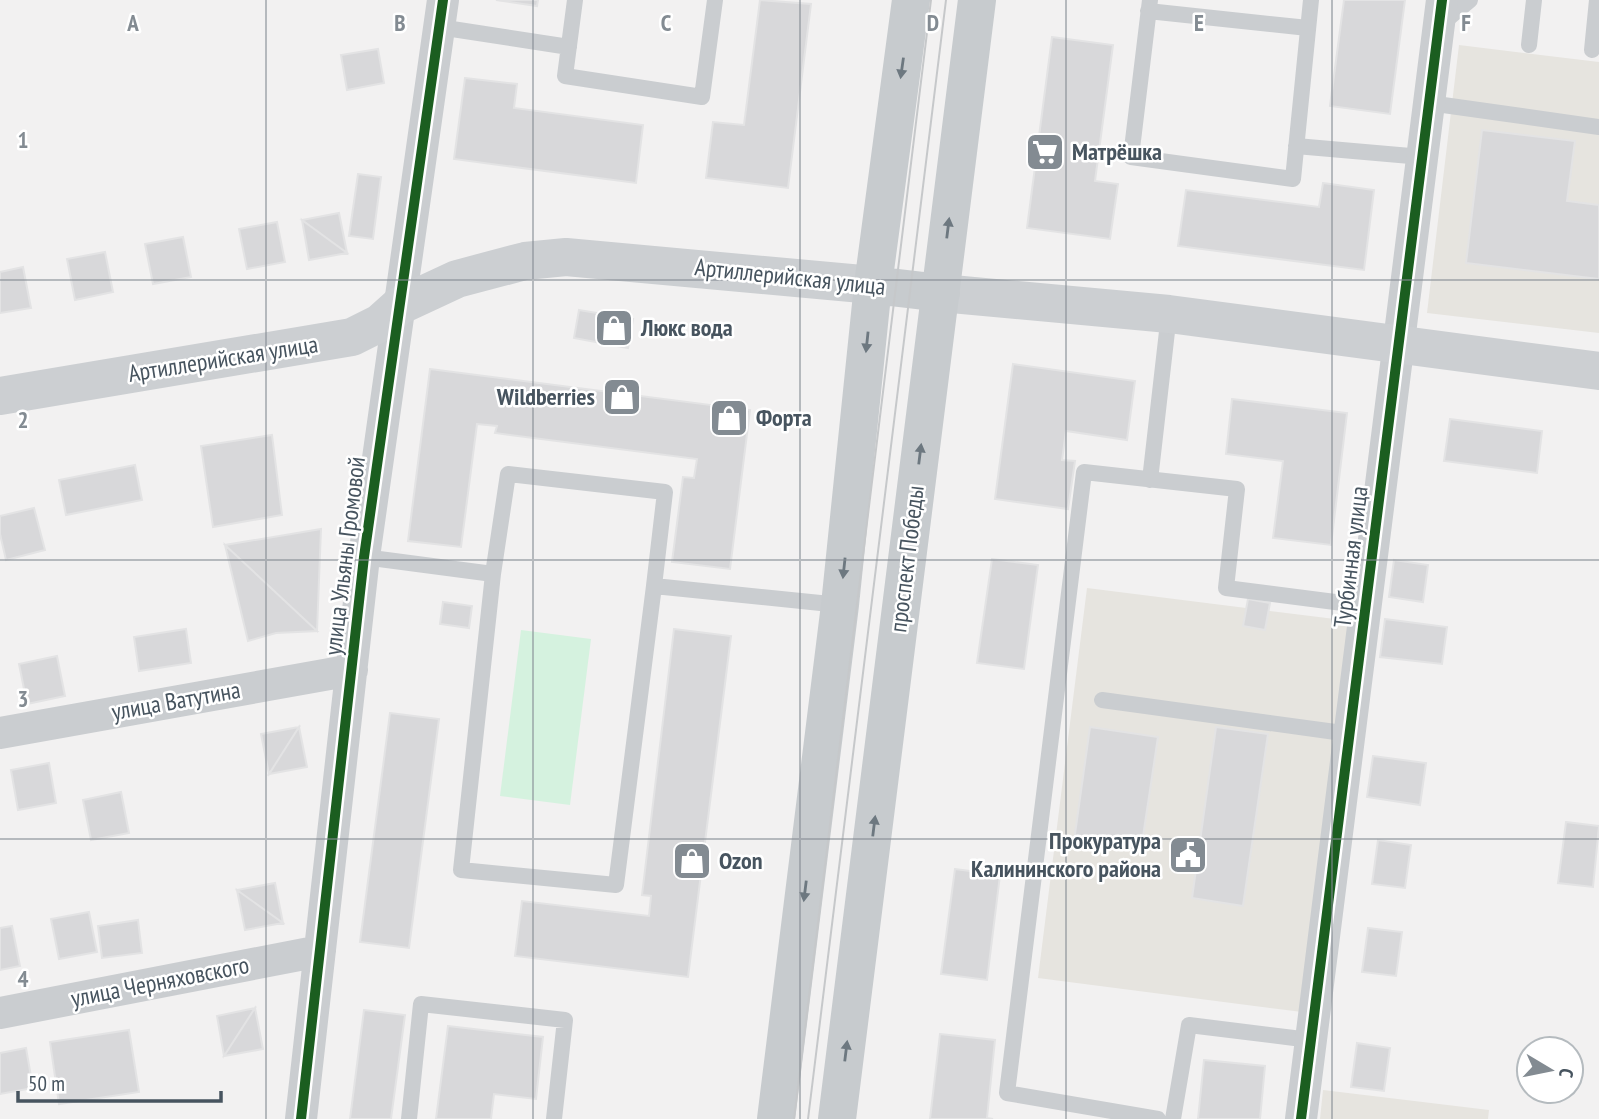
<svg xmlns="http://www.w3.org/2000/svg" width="1599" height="1119" viewBox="0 0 1599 1119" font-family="'PT Sans Narrow',sans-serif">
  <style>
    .commercial { fill: #e6e4df }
    .green { fill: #d5f2df }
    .building { fill: #d8d8da; stroke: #e3e3e4; stroke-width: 2 }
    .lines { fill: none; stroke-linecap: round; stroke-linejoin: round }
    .lane { stroke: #cacdd0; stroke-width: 16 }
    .street { stroke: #cacdd0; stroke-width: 32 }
    .secondary { stroke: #cccfd2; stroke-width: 38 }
    .primary { stroke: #c7cbce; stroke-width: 38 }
    .tram { stroke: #c6c8ca; stroke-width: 2 }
    .cycleway-casing { stroke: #fff; stroke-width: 15 }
    .cycleway { stroke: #1b5e20; stroke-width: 10 }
    .oneway { fill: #6d7880 }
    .grid { fill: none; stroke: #838b92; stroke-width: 2; stroke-opacity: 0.55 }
    .labels { text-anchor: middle; stroke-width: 5; stroke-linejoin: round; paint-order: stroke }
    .poi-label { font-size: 24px; font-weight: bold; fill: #47545f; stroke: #fff; text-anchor: start }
    .street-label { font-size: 24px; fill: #47545f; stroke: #fff }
    .grid-label { font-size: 23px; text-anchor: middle; font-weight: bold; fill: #838b92; stroke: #fff; stroke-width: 5; stroke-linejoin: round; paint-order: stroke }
  </style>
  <rect width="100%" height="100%" fill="#f2f1f1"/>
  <path class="commercial" d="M1459,45l140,17v271l-172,-20z
    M1087,588l264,33 -49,391 -264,-34z
    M1323,1090l166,20 -1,9h-168z"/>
  <path class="green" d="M521,630l70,9 -21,166 -70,-9z"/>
  <path class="building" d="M496,0h42l-1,6z
    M760,0l51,4 -23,184 -82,-10 7,-56 31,3z
    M1344,0h61l-15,114 -60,-8z
    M1052,37l61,8 -18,136 23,3 -8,55 -83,-11z
    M378,49l6,34 -37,7 -6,-35z
    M465,78l52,6 -3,24 129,17 -7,58 -182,-24z
    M1482,130l93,11 -8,60 32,4v74l-133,-16z
    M358,174l23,3 -8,62 -24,-3z
    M1323,183l51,7 -10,80 -186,-24 8,-56 133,17z
    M339,213l8,40 -45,-33z
    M302,220l45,33 -38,7z
    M277,222l8,40 -38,7 -8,-40z
    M183,237l8,40 -38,7 -8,-40z
    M105,252l8,40 -38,8 -8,-41z
    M23,267l8,41 -31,5v-41z
    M579,310l54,9 -5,29 -54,-10z
    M1013,364l122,17 -8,59 -61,-9 -4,29 13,1 -7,48 -73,-10z
    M430,369l320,41 -20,159 -58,-7 11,-85 11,1 3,-19 -202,-26 2,-7 -20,-2 -16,123 -53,-6z
    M1232,399l115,14 -16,132 -58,-7 10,-77 -57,-7z
    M1450,419l92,12 -5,42 -93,-12z
    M272,435l10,80 -69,12 -12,-81z
    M135,465l7,35 -76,15 -7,-35z
    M34,508l11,42 -39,10 -6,-26v-18z
    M321,529l-4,102 -92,-86z
    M225,545l92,86 -41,2 -28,8z
    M992,559l46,6 -14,104 -47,-6z
    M1394,560l34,5 -5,37 -34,-5z
    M1248,599l22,4 -5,27 -22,-4z
    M443,602l29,4 -3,22 -29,-4z
    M1385,619l62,8 -5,37 -62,-7z
    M186,629l5,34 -52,8 -5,-34z
    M674,629l57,7 -43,341 -173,-21 7,-55 127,15 2,-20 -9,-1z
    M57,656l8,40 -38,8 -8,-40z
    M390,713l49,6 -30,229 -49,-6z
    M299,727l8,40 -38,7z
    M299,727l-30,47 -8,-40z
    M1090,727l68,10 -17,113 -67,-9z
    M1216,727l52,7 -25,172 -51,-8z
    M1373,756l53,7 -6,42 -53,-8z
    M49,763l7,40 -38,7 -7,-40z
    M121,792l8,41 -38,7 -8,-40z
    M1566,822l33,4 -6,61 -35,-4z
    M1378,840l33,5 -6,43 -33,-4z
    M955,869l45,6 -13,105 -46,-6z
    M275,883l8,40 -46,-33z
    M237,890l46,33 -38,7z
    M89,912l8,40 -38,7 -8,-40z
    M138,920l4,33 -40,5 -4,-32z
    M12,926l8,40 -20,4v-42z
    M1368,928l34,4 -6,44 -34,-4z
    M255,1008l8,41 -39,7z
    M255,1008l-31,48 -7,-40z
    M364,1010l41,5 -14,104h-41z
    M448,1026l95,11 -7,62 -42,-5 -3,25h-55z
    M129,1030l10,62 -80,12 -9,-62z
    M940,1034l55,6 -8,78 6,1h-63z
    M1357,1043l33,5 -6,43 -33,-4z
    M26,1048l7,40 -33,6v-41z
    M1204,1060l61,6 -5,53h-62z"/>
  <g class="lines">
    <path class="lane" d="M575,0l-10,76 137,21 13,-97
      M1150,0l-19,157 162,22 18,-179
      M1148,11l160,17
      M1440,25l30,-25
      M439,27l130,20
      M1529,45l5,-45
      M1592,50l5,-50
      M1429,103l170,24
      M1296,146l126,11
      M1150,480l19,-166
      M364,557l129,17 -32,296 155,15 38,-299
      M493,574l15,-100 157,18 -11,94 186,19
      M1102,700l248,34
      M409,1119l12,-115 144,16 -11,99
      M1158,1119l-151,-26 77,-621 153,17 -11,99 140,18
      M1173,1119l16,-94 121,15"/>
    <path class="street" d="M0,733l352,-63
      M0,1013l320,-62
      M301,1119l63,-562 79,-557
      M1301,1119l141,-1119"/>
    <path class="secondary" d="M941,293l228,21 430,57
      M0,396l352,-59 28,-14 19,-17 58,-27 68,-18 41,-4 307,28"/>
    <path class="primary" d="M873,285l68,8
      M776,1119l64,-514 33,-320 38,-285
      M837,1119l140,-1119"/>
    <path class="tram" d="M794,1119l137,-1119
      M808,1119l138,-1119"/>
    <defs>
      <path id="cycleway" d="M301,1119l63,-562 79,-557
        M1301,1119l141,-1119"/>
    </defs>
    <use href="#cycleway" class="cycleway-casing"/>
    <use href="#cycleway" class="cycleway"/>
  </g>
  <defs><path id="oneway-solid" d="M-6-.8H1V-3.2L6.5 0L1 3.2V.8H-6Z" transform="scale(1.75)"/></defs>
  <g class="oneway">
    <use href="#oneway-solid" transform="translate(902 68) rotate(98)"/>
    <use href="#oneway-solid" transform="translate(948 228) rotate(-83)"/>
    <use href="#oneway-solid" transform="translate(867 342) rotate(96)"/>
    <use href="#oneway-solid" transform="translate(920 454) rotate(-83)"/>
    <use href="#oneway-solid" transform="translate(844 568) rotate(96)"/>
    <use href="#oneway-solid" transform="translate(874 826) rotate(-83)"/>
    <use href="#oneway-solid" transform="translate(805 891) rotate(97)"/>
    <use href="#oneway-solid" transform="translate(846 1051) rotate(-83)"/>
  </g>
  <path class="grid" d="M266,0v1119M533,0v1119M800,0v1119M1066,0v1119M1332,0v1119M0,280h1599M0,560h1599M0,839h1599"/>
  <defs>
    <symbol id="supermarket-square" viewBox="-11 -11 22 22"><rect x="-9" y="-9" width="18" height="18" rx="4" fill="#838b92" stroke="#fff"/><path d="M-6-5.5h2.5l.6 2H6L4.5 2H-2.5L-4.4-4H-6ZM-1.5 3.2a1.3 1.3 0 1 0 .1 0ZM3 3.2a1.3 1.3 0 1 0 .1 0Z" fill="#fff"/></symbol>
    <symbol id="shop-square" viewBox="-11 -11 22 22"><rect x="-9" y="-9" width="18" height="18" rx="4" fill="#838b92" stroke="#fff"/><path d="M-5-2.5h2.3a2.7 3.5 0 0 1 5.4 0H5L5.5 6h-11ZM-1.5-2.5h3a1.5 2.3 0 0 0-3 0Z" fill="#fff"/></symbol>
    <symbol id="civic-square" viewBox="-11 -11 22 22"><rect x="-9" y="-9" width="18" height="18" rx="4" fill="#838b92" stroke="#fff"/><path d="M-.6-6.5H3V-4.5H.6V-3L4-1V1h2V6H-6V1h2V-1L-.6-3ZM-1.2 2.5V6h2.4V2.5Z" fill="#fff"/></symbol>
  </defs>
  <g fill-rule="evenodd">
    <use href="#supermarket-square" x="1023" y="130" width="44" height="44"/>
    <use href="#shop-square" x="592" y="306" width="44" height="44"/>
    <use href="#shop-square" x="600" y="375" width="44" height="44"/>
    <use href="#shop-square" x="707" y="396" width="44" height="44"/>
    <use href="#civic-square" x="1166" y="833" width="44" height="44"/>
    <use href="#shop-square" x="670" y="839" width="44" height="44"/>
  </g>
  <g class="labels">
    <g class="poi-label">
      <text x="1072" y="160">Матрёшка</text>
      <text x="641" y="336">Люкс вода</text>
      <text x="595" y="405" text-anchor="end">Wildberries</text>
      <text x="756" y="426">Форта</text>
      <text x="1161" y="849" text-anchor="end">Прокуратура<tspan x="1161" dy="28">Калининского района</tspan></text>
      <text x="719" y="869">Ozon</text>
    </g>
    <g class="street-label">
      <text transform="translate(790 277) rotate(6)" y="8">Артиллерийская улица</text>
      <text transform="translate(223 359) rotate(-9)" y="8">Артиллерийская улица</text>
      <text transform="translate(345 556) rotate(-83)" y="8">улица Ульяны Громовой</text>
      <text transform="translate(1351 557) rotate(-83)" y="8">Турбинная улица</text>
      <text transform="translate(907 559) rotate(-83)" y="8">проспект Победы</text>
      <text transform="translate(176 701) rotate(-10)" y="8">улица Ватутина</text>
      <text transform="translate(160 982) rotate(-11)" y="8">улица Черняховского</text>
    </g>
  </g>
  <g class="grid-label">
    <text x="133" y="31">A</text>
    <text x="400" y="31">B</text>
    <text x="666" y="31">C</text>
    <text x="933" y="31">D</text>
    <text x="1199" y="31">E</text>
    <text x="1466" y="31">F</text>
    <text x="23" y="148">1</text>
    <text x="23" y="428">2</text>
    <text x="23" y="707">3</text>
    <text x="23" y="987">4</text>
  </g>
  <g transform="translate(1550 1070) rotate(100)"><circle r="33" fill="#ffffff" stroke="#b5bbbf" stroke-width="2"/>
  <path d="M0-5L12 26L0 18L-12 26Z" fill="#838b92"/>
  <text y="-10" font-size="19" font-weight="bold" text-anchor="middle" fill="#47545f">С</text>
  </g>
  <path d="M18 1091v10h203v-10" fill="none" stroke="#47545f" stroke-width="3.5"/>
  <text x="28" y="1091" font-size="21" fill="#47545f" stroke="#ffffff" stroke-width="5" paint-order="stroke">50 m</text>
</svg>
